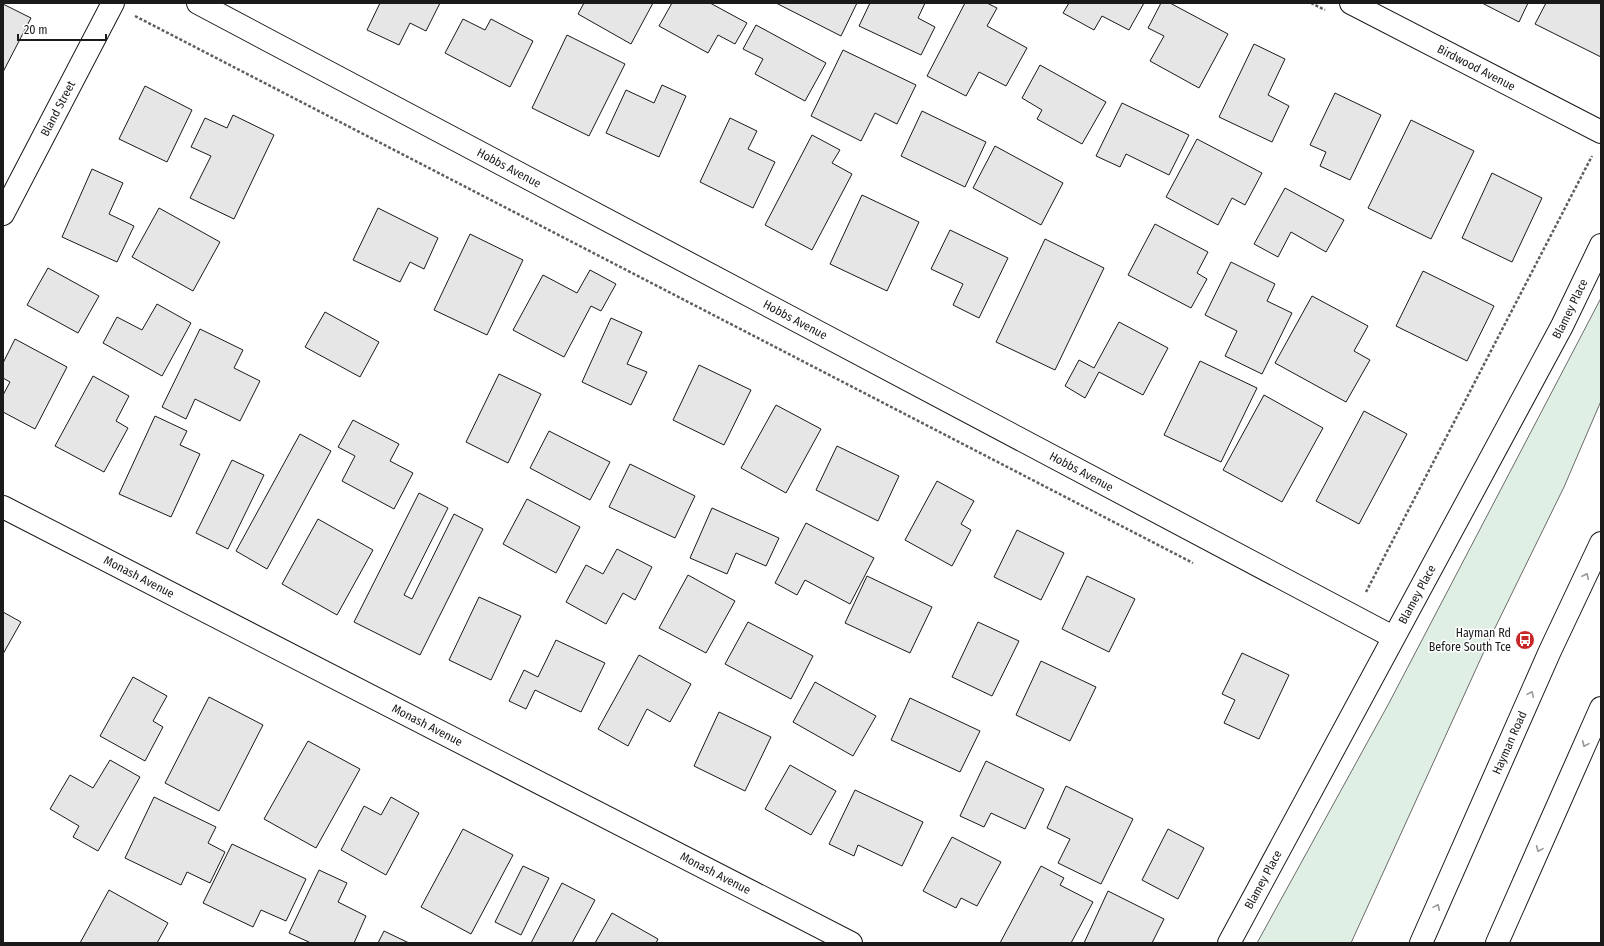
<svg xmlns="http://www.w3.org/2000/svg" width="1604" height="946" viewBox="0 0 1604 946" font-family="'Fira Sans Condensed',sans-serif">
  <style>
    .green { fill: #e0efe3; stroke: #6a6a6a }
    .building { fill: #e6e6e6; stroke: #1a1a1a }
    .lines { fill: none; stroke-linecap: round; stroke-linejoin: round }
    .minor-casing { stroke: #1a1a1a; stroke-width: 24 }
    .major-casing { stroke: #1a1a1a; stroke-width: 24 }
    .path { stroke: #5f5f5f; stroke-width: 2.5; stroke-dasharray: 3 2; stroke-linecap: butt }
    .minor { stroke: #fff; stroke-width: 22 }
    .major { stroke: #fff; stroke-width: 22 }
    .oneway { stroke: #989898 }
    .labels { text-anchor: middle; stroke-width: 3; stroke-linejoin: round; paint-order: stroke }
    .street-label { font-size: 12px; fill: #1a1a1a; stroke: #fff }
    .poi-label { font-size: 12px; fill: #1a1a1a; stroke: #fff; text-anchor: end }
  </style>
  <rect width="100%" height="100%" fill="#fff"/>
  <path class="green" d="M1601,298v103l-37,86 -72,147 -141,309h-94l132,-240z"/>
  <path class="building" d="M380,3h60l-14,28 -16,-8 -11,22 -32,-15z
    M584,3h69l-22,41 -53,-30z
    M672,3h38l37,20 -12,21 -17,-9 -10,18 -49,-27z
    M776,3h81l-16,33z
    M870,3h55l-7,15 17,9 -14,28 -62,-29z
    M965,3h22l10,5 -10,18 40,22 -21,38 -27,-14 -13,24 -39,-20z
    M1069,3h75l-15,27 -27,-14 -8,14 -31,-17z
    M1161,3h9l58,31 -29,54 -49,-27 14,-25 -16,-8z
    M1482,3h46l-9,19z
    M1546,3h55v54l-66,-33z
    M3,4l28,14 -28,54z
    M463,19l22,11 6,-11 42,22 -23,46 -65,-34z
    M756,25l70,38 -21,38 -50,-27 8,-15 -20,-10z
    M567,35l58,29 -36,72 -57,-28z
    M1254,44l31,15 -17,36 21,11 -17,36 -53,-25z
    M843,50l73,35 -19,39 -22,-11 -14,28 -50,-25z
    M1040,65l66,37 -24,42 -45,-25 5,-9 -20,-12z
    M662,85l24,11 -27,61 -53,-24 20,-43 28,13z
    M145,86l47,24 -25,52 -48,-23z
    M1335,93l46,22 -31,65 -30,-14 6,-14 -16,-7z
    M1122,103l67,32 -20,40 -43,-21 -6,13 -24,-11z
    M922,111l64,31 -21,45 -64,-31z
    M233,115l41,20 -40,84 -44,-21 21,-42 -20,-9 14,-29 22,10z
    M730,118l27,13 -9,18 27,13 -22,46 -53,-26z
    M1411,120l63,31 -43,88 -63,-31z
    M812,135l28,15 -8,13 20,11 -40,76 -47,-25z
    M1197,139l65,34 -17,32 -13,-7 -14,27 -52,-28z
    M995,146l68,37 -22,42 -68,-37z
    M92,169l31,14 -14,31 25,12 -17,36 -55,-25z
    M1492,173l50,25 -30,64 -50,-24z
    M1285,188l59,32 -18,32 -35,-20 -13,25 -24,-13z
    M862,195l57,27 -32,69 -57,-27z
    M159,208l61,34 -27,49 -61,-34z
    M378,208l60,30 -14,31 -14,-7 -10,20 -47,-22z
    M1155,224l53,28 -11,21 10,6 -16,29 -63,-33z
    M950,230l58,28 -29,60 -26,-13 10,-21 -32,-15z
    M470,234l53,26 -36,75 -53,-25z
    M1045,239l59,29 -49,102 -59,-28z
    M1231,262l44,22 -8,17 25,12 -30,61 -37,-18 12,-25 -32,-16z
    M48,268l51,28 -21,37 -51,-28z
    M590,270l26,14 -15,27 -10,-5 -27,51 -51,-27 30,-55 34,18z
    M1423,271l71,35 -27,55 -71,-35z
    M1312,296l56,30 -14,25 16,9 -24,42 -71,-39z
    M157,304l34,19 -29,53 -59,-33 14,-26 25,13z
    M325,312l54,30 -19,35 -55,-30z
    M611,318l31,14 -15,32 20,8 -16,33 -49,-23z
    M1119,322l49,26 -25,47 -44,-23 -14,26 -20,-12 14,-26 15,8z
    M200,329l43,21 -9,18 26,13 -20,40 -45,-22 -9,20 -24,-12z
    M15,339l52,28 -32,62 -32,-17v-17l7,-13 -7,-4v-15z
    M1200,361l57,27 -36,74 -57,-27z
    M699,365l52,25 -27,55 -51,-25z
    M499,374l42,20 -33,69 -42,-21z
    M93,376l36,20 -13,25 12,7 -24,44 -49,-26z
    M1264,395l59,33 -41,74 -59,-32z
    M776,405l45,24 -35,64 -45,-25z
    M1364,411l43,23 -48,90 -43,-23z
    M155,416l32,15 -7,14 20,9 -29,63 -52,-23z
    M353,420l46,24 -9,17 23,12 -19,36 -52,-28 13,-25 -17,-9z
    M549,431l61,31 -20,38 -60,-32z
    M300,434l31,17 -64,118 -31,-18z
    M837,446l62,30 -21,45 -62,-31z
    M232,460l32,15 -36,74 -32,-16z
    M630,464l65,32 -20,42 -66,-31z
    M937,481l37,20 -13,23 10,6 -19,36 -47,-26z
    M419,493l29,15 -44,87 8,4 42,-85 29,15 -63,126 -66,-33z
    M527,499l53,28 -24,46 -53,-29z
    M712,508l67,30 -13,28 -30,-13 -9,21 -37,-16z
    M318,519l55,31 -36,65 -55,-31z
    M806,523l68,35 -24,46 -45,-24 -8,15 -22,-12z
    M1017,530l47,23 -23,47 -47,-23z
    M617,549l35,18 -17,33 -12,-7 -17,31 -40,-22 20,-37 17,9z
    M688,575l47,26 -29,52 -47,-25z
    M867,576l65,31 -22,46 -65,-30z
    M1087,576l48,23 -26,53 -47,-23z
    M479,597l42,19 -30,64 -42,-20z
    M3,612l18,10 -18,32z
    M748,622l65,34 -22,43 -66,-35z
    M978,622l41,19 -27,55 -40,-19z
    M556,640l49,23 -24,49 -46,-22 -9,19 -17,-8 15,-31 14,7z
    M1242,653l47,22 -30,64 -35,-16 11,-23 -13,-6z
    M639,655l52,29 -21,38 -23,-13 -19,37 -30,-17z
    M1041,661l55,26 -26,54 -54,-26z
    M133,677l34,19 -14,25 10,6 -18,34 -45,-25z
    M815,682l61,34 -23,40 -60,-34z
    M209,697l54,28 -44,86 -54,-28z
    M910,698l70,33 -20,41 -69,-32z
    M719,712l52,25 -26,54 -51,-25z
    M308,741l52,28 -44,79 -52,-29z
    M110,760l30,17 -42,74 -25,-14 6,-11 -29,-17 20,-34 23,13z
    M986,761l58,28 -19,40 -34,-16 -7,14 -24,-11z
    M790,765l46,26 -25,44 -46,-26z
    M1066,786l67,33 -32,65 -43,-21 12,-24 -23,-11z
    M855,790l68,32 -21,44 -44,-21 -4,11 -25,-12z
    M154,797l62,30 -8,16 17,9 -15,31 -23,-11 -6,13 -56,-27z
    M391,797l28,16 -33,62 -45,-25 23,-44 17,9z
    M463,829l50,26 -42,79 -50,-27z
    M1168,829l36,19 -26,51 -36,-19z
    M952,837l49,25 -24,44 -16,-8 -5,10 -33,-17z
    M232,844l74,35 -20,42 -25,-11 -8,17 -50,-24z
    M523,866l26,12 -28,57 -26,-13z
    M1041,866l23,12 -4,7 33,17 -22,41h-71z
    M319,870l28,13 -9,19 28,14 -12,27h-43l-22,-10z
    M562,883l33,17 -23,43h-41z
    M109,890l59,33 -11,20h-77z
    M1108,891l56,28 -12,24h-68z
    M612,913l46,26 -2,4h-61z
    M384,931l25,12h-31z"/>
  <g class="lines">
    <defs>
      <g id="minor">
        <path id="s1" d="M198,3l1195,634"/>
        <path id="s2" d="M1351,3l250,129"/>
        <path id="s3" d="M3,214l110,-211"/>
        <path id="s4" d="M3,507l848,436"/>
        <path id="s5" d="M1229,943l333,-617 39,-81"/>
      </g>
      <g id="major">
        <path id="s6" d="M1421,943l129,-292 51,-108"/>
        <path d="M1497,943l104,-235"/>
      </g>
    </defs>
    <use href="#minor" class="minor-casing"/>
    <use href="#major" class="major-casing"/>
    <path class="path" d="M1311,3l14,7
      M135,16l1058,547
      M1366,592l226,-436"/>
    <use href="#minor" class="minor"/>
    <use href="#major" class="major"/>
  </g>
  <defs><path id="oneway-chevron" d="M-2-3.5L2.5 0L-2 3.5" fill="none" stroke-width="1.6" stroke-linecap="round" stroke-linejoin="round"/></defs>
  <g class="oneway">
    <use href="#oneway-chevron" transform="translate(1586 576) rotate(-65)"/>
    <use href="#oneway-chevron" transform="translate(1531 694) rotate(-66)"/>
    <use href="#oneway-chevron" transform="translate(1585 744) rotate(114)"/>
    <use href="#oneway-chevron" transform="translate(1539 849) rotate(114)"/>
    <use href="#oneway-chevron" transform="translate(1437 907) rotate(-66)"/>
  </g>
  <defs>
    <symbol id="bus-disc" viewBox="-11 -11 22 22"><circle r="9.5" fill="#c62828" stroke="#fff"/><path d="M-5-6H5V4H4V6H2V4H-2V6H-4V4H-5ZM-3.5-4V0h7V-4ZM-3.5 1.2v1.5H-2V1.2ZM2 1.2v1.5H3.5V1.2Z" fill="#fff"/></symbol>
  </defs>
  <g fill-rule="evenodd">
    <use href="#bus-disc" x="1514" y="629" width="22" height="22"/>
  </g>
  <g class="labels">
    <g class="street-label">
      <text dy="4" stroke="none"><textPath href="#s2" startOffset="141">Birdwood Avenue</textPath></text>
      <text dy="4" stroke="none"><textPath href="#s3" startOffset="119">Bland Street</textPath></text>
      <text dy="4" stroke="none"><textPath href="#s1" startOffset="352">Hobbs Avenue</textPath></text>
      <text dy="4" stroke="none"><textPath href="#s5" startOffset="720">Blamey Place</textPath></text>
      <text dy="4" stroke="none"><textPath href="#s1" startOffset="676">Hobbs Avenue</textPath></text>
      <text dy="4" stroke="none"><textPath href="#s1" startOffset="1000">Hobbs Avenue</textPath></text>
      <text dy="4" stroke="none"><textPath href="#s4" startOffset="153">Monash Avenue</textPath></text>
      <text dy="4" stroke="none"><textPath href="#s5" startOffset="396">Blamey Place</textPath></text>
      <text dy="4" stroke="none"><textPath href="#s4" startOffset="477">Monash Avenue</textPath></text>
      <text dy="4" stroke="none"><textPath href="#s6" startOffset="219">Hayman Road</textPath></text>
      <text dy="4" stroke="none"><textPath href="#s4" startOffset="801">Monash Avenue</textPath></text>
      <text dy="4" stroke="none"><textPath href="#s5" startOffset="72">Blamey Place</textPath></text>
    </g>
    <g class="poi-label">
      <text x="1511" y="637">Hayman Rd<tspan x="1511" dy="14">Before South Tce</tspan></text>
    </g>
  </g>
  <rect width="1604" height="946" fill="none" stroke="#1a1a1a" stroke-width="8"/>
  <path d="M18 34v6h88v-6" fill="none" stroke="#1a1a1a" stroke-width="2"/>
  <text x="24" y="34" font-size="12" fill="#1a1a1a" stroke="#ffffff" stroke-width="3" paint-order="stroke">20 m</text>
</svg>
